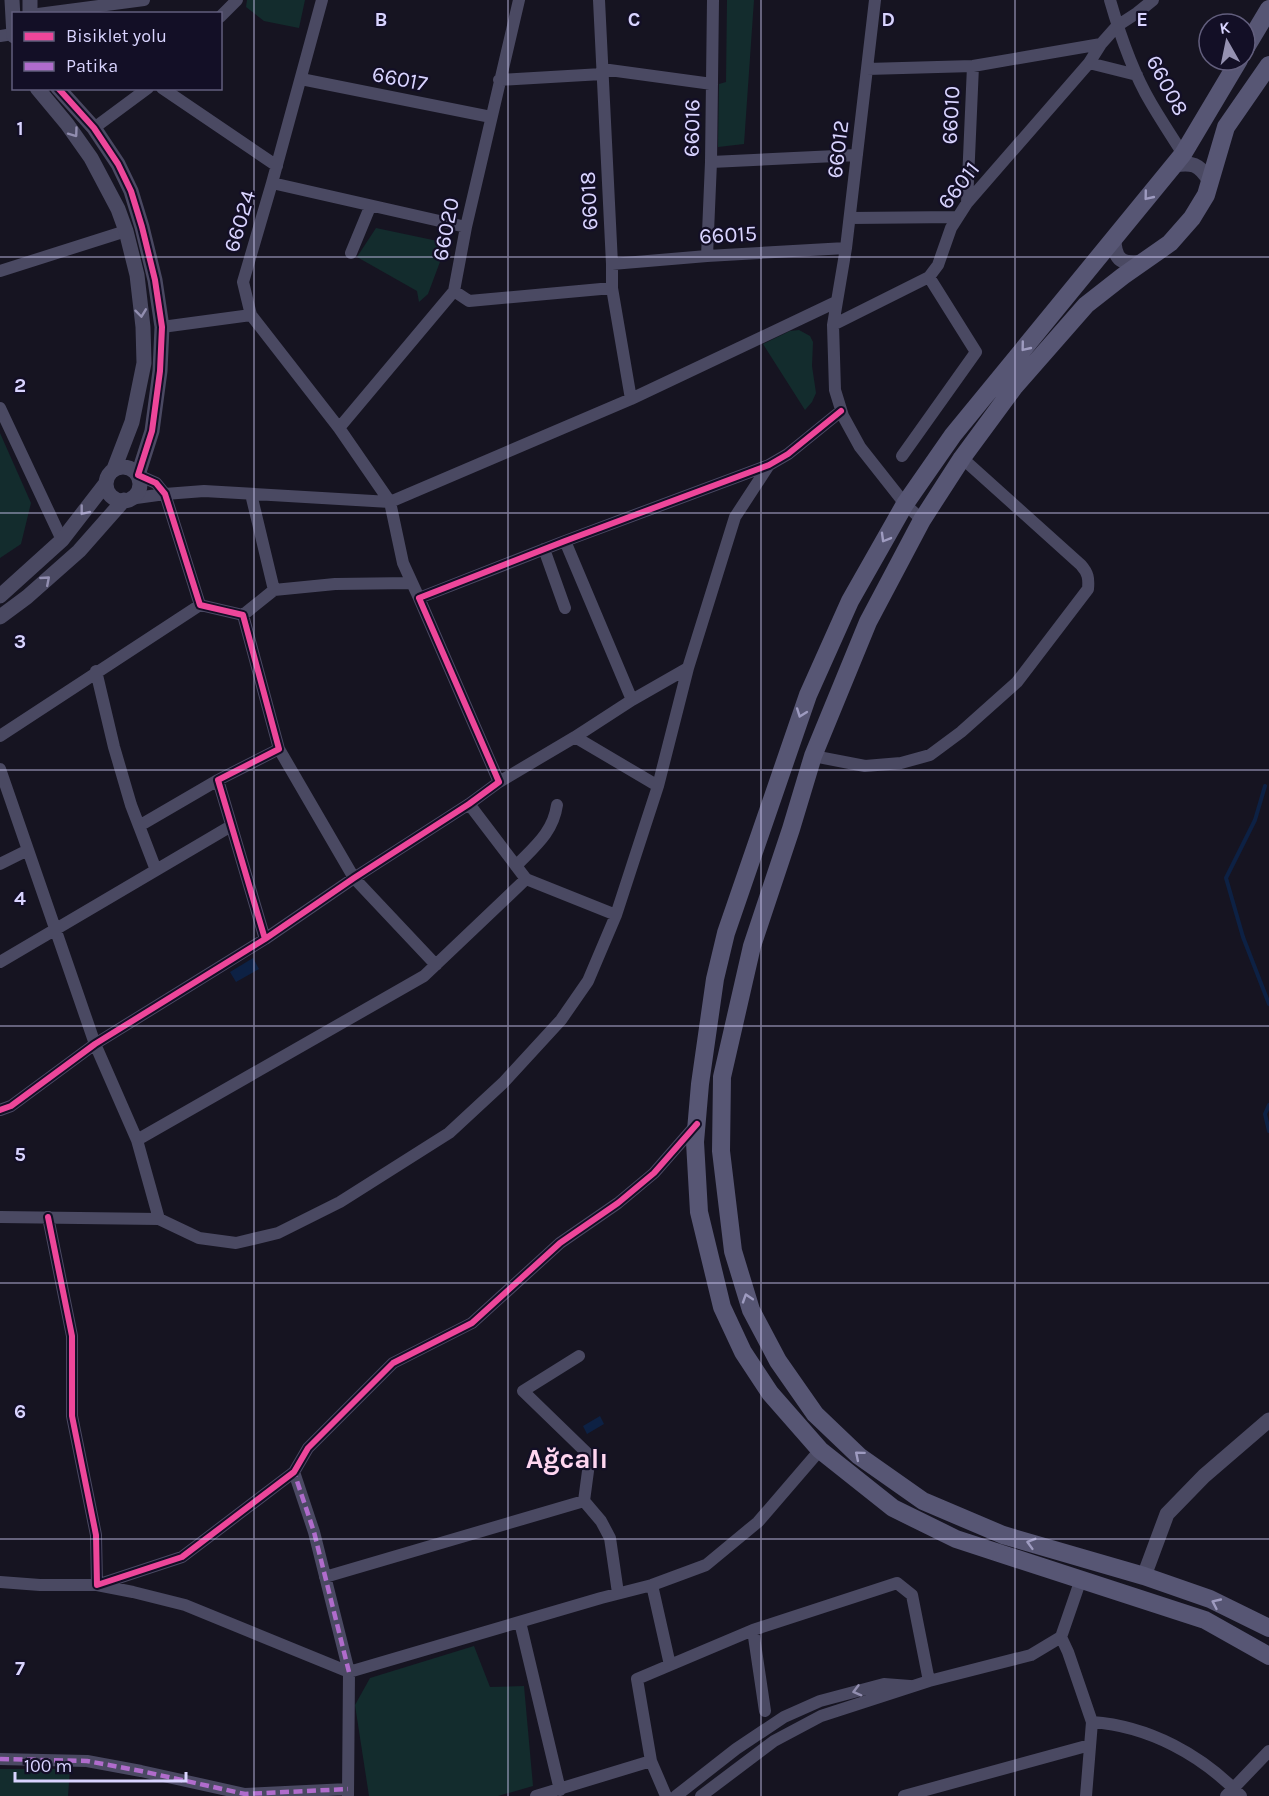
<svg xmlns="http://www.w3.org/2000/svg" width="1269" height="1796" viewBox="0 0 1269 1796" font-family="Karla,sans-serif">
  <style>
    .green { fill: #132c2d }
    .water { fill: #0d2144 }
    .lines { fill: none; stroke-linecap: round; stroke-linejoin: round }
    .stream { stroke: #0d2144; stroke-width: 4 }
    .minor { stroke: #4a4962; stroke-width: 12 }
    .tertiary { stroke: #4a4962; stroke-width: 15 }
    .secondary { stroke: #575674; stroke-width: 18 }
    .quiet { stroke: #b06ccc; stroke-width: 4.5; stroke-dasharray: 9 4.5; stroke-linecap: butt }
    .cycleway-casing { stroke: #130f26; stroke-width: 10 }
    .cycleway { stroke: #ed469a; stroke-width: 6 }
    .oneway { stroke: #928eb0 }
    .oneway2 { stroke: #9e9bc0 }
    .grid { fill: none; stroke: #d9d4ff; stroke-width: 1.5; stroke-opacity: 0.55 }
    .labels { text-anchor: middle; stroke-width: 4.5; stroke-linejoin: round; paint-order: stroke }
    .street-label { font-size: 22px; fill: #d9d4ff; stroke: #130f26 }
    .district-label { font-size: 28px; font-weight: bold; fill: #ffd6f0; stroke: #130f26 }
    .grid-label { font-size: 20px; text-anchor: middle; font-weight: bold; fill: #d9d4ff; stroke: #130f26; stroke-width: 4.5; stroke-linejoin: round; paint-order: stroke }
  </style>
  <rect width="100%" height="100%" fill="#161421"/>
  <path class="green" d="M247,0h58l-6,28 -35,-7 -18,-14z
    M727,0h27l-10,144 -26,3 1,-63 7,-2z
    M376,228l71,15 -19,51 -9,8 -2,-11 -60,-34z
    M799,330l11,6 3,6 -1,24 4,27 -4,9 -7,8 -42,-66 27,-13z
    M0,433l31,70 -10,41 -21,14z
    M474,1646l16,41 34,-1 9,100 -35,10h-129l-14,-91 15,-27z
    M0,1769h70l-2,27h-68z"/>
  <path class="water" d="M253,958l6,11 -23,13 -6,-10z
    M600,1416l4,8 -17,10 -4,-8z"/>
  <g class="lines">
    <path class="stream" d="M1265,786l-10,34 -29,58 17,59 26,67
      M1269,1105l-4,9 4,17"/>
    <path class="minor" d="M322,0l-50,183 -29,99 8,33 88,113 51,74 13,61 16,35
      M599,0l13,264v24l19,111
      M875,0l-29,248 -13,77 2,65 8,26 17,31 45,57 17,16
      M1110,0c10,35 22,71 41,103 10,17 21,34 32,51
      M38,14l106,-14
      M220,17l17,-17
      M0,36l13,-2
      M1089,63l48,12
      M602,69l110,15
      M867,69l106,-3 128,-22 16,-18 20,-13 16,-13
      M301,79l190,38
      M499,80l103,-6
      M162,88l115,78
      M94,128l54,-40
      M711,162l146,-7
      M272,183l194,44
      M967,203l6,-137
      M850,218l108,-1
      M351,253l19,-46
      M707,256l4,-94 2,-162
      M612,264l95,-8 139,-8
      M0,271l126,-40
      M454,291l15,10 143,-13
      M833,325l96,-48 9,-12 13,-37 16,-25 122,-140 12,-19
      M162,327l89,-12
      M0,408l62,132
      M339,428l115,-137 12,-64 53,-227
      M902,456l74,-104 -47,-75
      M138,475l18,8 9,11 35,111 43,10 36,134 -61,31 47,159
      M129,499l36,-5 39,-3 186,11 241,-103 205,-97
      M544,549l21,59
      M274,590l61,-6 77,-1
      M243,615l31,-25 -23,-96
      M96,671l18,76 17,58 25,65
      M632,700l56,-32
      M0,736l200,-131
      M575,737l83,49
      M279,749l75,129 82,87
      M813,756l52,10 36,-3 29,-8 31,-23 56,-50 71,-93c1,-11 0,-16 -7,-24l-119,-107
      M0,769l28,81 -28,14
      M499,782l76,-45 57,-37 -67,-159
      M139,826l79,-46
      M28,850l67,194 42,96 287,-164 102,-97 -57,-75
      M516,866c18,-19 37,-33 41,-61
      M526,879l90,36
      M0,962l231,-136
      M0,1110l11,-4 84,-62 170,-105 89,-61 115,-74 30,-22 -80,-184 146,-57 204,-76 19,-11 53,-43
      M0,1217l159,2 -22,-79
      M48,1217l24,119v80l24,119 1,50 85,-28 112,-85 14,-24 85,-85 79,-40 88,-80 58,-40 36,-30 42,-48
      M159,1219l40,19 37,5 42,-10 62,-31 109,-69 54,-50 58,-63 27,-39 28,-66 42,-129 30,-118 47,-151 34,-52
      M579,1356l-56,35 67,65 -6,45 17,20 9,17 8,55
      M294,1472l20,60 35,140 -1,123
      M325,1577l259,-76
      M0,1582l40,3h57l36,7 52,13 164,67 252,-74 51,-13 54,-20 52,-43 62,-72
      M652,1585l18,80
      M520,1622l40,168
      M753,1630l12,81
      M1061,1637l7,15 24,70 -6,74
      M1092,1722c57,4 110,33 149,74
      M0,1759l87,2 54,10 104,23 103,-5
      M536,1796l115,-35
      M666,1796l-15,-35 -14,-82 116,-49 144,-47 15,12 17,86
      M676,1796l60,-47 48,-32 36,-16 64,-17 26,2
      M701,1796l73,-55 47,-25 108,-35 102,-26 30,-18 20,-58
      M904,1796l186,-51
      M1226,1796l43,-45"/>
    <path class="tertiary" d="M12,0l2,36
      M30,14v-14
      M37,88l30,36 24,34 27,51 8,22 11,44 6,52 1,36 -12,59 -18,47
      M58,88l36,40 24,36 13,27 11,36 13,53 7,47 -2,44 -8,60 -14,44
      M1174,165c18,-3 25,-1 35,15
      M1114,238c0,23 9,27 30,24
      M106 484a17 17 0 1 1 34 0a17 17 0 1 1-34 0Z
      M0,596l62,-56 44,-57
      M0,617l27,-20 52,-46 45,-51
      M1144,1576l23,-62 37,-38 65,-56"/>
    <path class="secondary" d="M1245,49l24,-40
      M1239,60l-56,94 -230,281 -48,69 -55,97 -42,94 -82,238 -11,46 -15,105 -5,58 4,70 23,95 21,45 27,41 50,57 73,58 63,31 249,81 64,36
      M1269,65l-43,62 -20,68 -14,23 -22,25 -47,33 -37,29 -71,81 -53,72 -40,62 -54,102 -55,134 -22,73 -39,117 -30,131 -1,74 12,100 18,59 27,51 37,53 44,42 64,45 80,34 141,41 66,23 59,29"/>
    <path class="quiet" d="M296,1469l-2,3 20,60 35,140
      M0,1759l87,2 54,10 104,23 103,-5"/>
    <defs>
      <path id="cycleway" d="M58,88l36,40 24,36 13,27 11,36 13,53 7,47 -2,44 -8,60 -14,44 18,8 9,11 35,111 43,10 36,134 -61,31 47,159
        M0,1110l11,-4 84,-62 170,-105 89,-61 115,-74 30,-22 -80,-184 146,-57 204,-76 19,-11 53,-43
        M48,1217l24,119v80l24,119 1,50 85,-28 112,-85 14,-24 85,-85 79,-40 88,-80 58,-40 36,-30 43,-49"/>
    </defs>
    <use href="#cycleway" class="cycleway-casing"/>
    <use href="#cycleway" class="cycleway"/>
  </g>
  <defs><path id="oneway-chevron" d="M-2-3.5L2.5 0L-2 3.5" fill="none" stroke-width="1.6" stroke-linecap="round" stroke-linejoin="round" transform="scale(1.5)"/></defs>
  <g class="oneway">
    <use href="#oneway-chevron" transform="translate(74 133) rotate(54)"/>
    <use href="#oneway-chevron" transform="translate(141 313) rotate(83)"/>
    <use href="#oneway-chevron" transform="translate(84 511) rotate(128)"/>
    <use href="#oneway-chevron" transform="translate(46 580) rotate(-41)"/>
    <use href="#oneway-chevron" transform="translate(857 1691) rotate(165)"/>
  </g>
  <g class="oneway2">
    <use href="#oneway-chevron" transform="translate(1148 196) rotate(129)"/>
    <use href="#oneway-chevron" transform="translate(1025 347) rotate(129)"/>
    <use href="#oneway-chevron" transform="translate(885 538) rotate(120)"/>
    <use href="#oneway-chevron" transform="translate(801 713) rotate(110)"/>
    <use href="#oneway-chevron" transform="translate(747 1298) rotate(-108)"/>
    <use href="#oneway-chevron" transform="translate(859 1455) rotate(-140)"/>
    <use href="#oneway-chevron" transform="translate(1031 1543) rotate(-164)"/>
    <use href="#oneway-chevron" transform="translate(1216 1603) rotate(-155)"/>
  </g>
  <path class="grid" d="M254,0v1796M508,0v1796M761,0v1796M1015,0v1796M0,257h1269M0,513h1269M0,770h1269M0,1026h1269M0,1283h1269M0,1539h1269"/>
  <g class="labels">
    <g class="street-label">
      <text transform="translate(400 78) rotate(11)" y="8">66017</text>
      <text transform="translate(1168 85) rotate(62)" y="8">66008</text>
      <text transform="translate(950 115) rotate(-87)" y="8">66010</text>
      <text transform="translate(691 128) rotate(-89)" y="8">66016</text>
      <text transform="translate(837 149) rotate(-83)" y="8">66012</text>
      <text transform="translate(958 185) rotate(-52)" y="8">66011</text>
      <text transform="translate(588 201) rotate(-93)" y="8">66018</text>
      <text transform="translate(239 221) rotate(-73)" y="8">66024</text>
      <text transform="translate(445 229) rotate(-79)" y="8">66020</text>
      <text transform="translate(728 234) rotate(-3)" y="8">66015</text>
    </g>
    <g class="district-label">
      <text x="567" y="1468">Ağcalı</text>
    </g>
  </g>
  <g class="grid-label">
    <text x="381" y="26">B</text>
    <text x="634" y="26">C</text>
    <text x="888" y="26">D</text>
    <text x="1142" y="26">E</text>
    <text x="20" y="135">1</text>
    <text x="20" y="392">2</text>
    <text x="20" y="648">3</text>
    <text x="20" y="905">4</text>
    <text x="20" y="1161">5</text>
    <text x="20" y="1418">6</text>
    <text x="20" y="1675">7</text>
  </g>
  <rect x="12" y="12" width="210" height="78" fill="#130f26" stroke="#625e7d" stroke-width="1.5"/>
  <rect x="24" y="32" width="30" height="9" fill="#ed469a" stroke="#625e7d" stroke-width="1.5"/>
  <text x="66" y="42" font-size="18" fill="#d9d4ff">Bisiklet yolu</text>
  <rect x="24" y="62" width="30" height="9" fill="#b06ccc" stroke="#625e7d" stroke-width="1.5"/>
  <text x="66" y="72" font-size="18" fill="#d9d4ff">Patika</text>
  <g transform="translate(1227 42) rotate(351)"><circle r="28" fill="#130f26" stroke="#625e7d" stroke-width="1.5"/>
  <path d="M0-4.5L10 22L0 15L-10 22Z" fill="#9591b1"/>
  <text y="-9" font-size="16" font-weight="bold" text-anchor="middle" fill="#d9d4ff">K</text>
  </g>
  <path d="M15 1772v9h171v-9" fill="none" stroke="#d9d4ff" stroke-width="3"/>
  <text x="24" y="1772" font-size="18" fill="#d9d4ff" stroke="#130f26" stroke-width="4.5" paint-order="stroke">100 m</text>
</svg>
